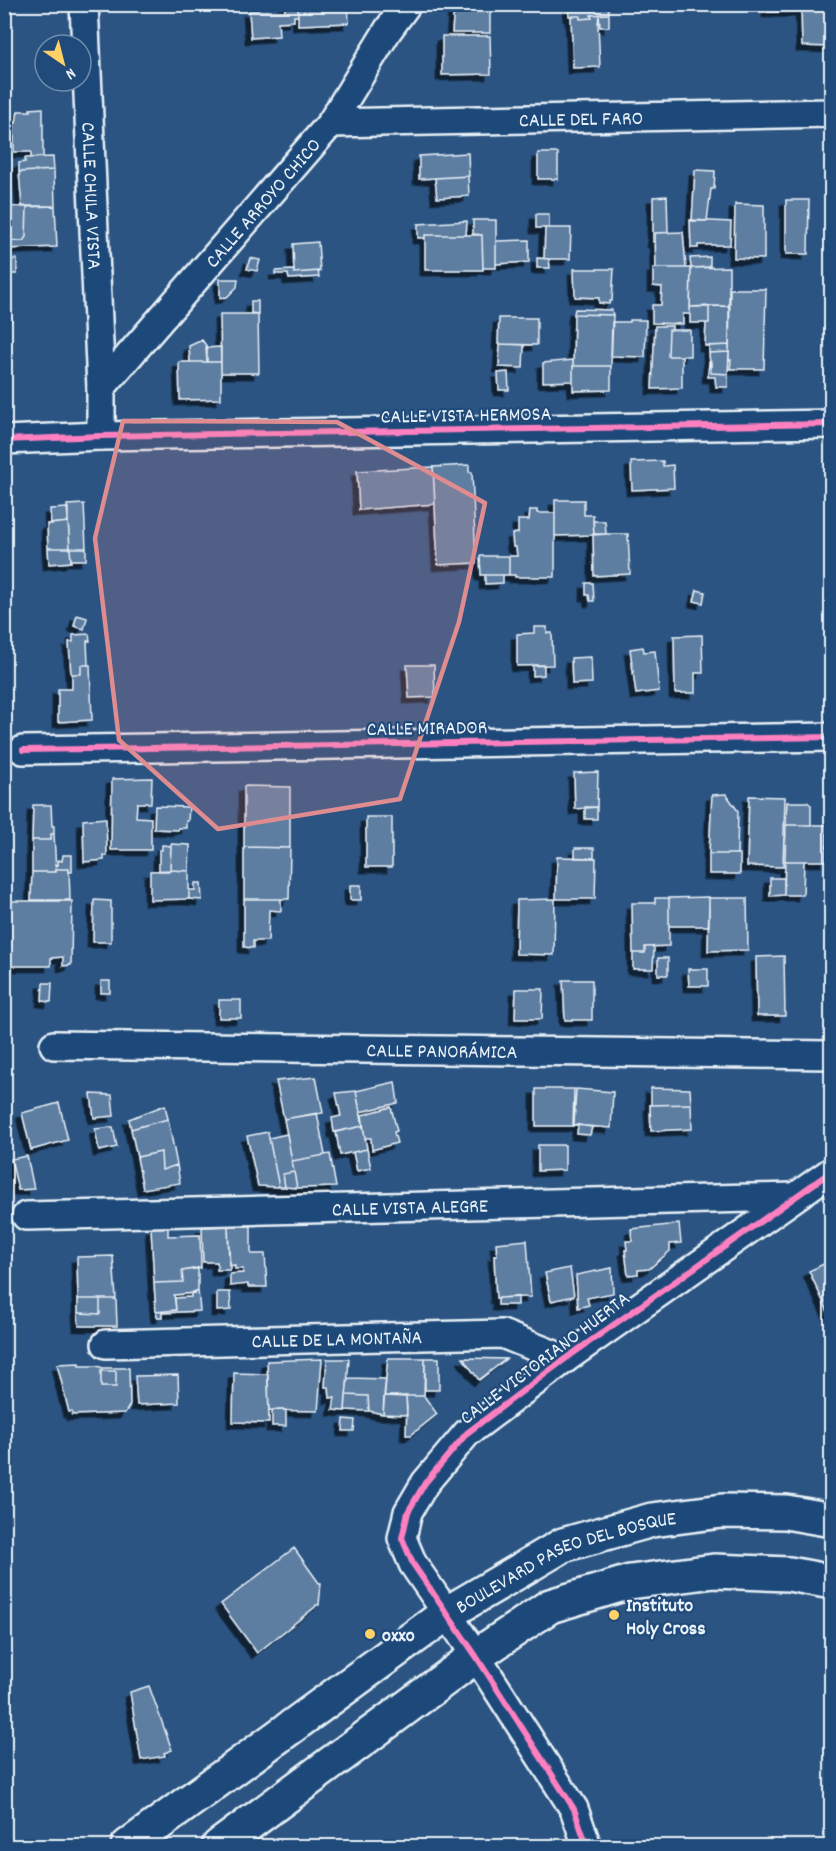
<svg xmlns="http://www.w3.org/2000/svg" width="836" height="1851" viewBox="0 0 836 1851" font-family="Dekko,sans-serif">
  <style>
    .building { fill: #5d7da1; stroke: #e8f1f8; stroke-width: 1.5; fill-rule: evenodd; filter: url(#shadow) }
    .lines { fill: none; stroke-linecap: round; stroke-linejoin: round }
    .street-casing { stroke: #e8f1f8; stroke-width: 32 }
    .secondary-casing { stroke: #e8f1f8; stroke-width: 38 }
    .street { stroke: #1f4a7a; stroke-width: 27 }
    .secondary { stroke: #1f4a7a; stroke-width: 33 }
    .cycleway-casing { stroke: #1f4a7a; stroke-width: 10 }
    .cycleway { stroke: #ff80c0; stroke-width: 6 }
    .marked { fill: #df8c90; fill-opacity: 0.2; stroke: #df8c90; stroke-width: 4.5; stroke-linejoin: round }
    .poi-dot { fill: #ffd166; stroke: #1f4a7a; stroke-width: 2 }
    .labels { text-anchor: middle; stroke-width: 4.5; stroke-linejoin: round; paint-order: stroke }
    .street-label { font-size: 20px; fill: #e8f1f8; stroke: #1f4a7a }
    .poi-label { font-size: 20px; font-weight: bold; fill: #e8f1f8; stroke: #1f4a7a; text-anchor: start }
  </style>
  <defs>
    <filter id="shadow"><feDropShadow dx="-5.5" dy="5.5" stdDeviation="0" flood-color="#0009"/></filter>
  </defs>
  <rect width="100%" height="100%" fill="#2b5482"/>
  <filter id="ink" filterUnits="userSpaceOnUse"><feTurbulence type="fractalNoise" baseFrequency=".0167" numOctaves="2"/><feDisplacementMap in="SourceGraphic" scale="12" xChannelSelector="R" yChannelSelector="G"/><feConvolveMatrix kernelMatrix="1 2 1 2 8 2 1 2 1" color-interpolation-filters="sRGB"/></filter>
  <g filter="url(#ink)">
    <path class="building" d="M284,4h14v12h-4v5l-16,1 1,14 -28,2 -2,-27h36z
      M298,4h50l1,19 -51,2z
      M454,4h36v29h-38z
      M568,4h40l1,10 -18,1 1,3 -12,1v-3h-11z
      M768,4h33v7l-33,1z
      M832,4v43l-30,-1 -1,-41z
      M599,14h10v13h-9z
      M591,15h8l-1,9 2,43 -27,1 -2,-52h9v3l12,-1z
      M442,36h48l1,38 -49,1z
      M43,108v49l-12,1v-6h-17v-29h2l2,-12h13l-1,-2z
      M468,153l1,23 -50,3v-23z
      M538,153h20v26h-20z
      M53,157l1,13 -35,2v-9l6,-1v-4z
      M54,170l1,36 -33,1 -3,-35z
      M695,170l20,1 -1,18h-3l-4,32h-15z
      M468,176l1,20 -32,2 -2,-20z
      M667,196l1,37h-13v9h-2v-45z
      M786,200h23l-1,54h-22z
      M735,204l29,1v54l-30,-1z
      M27,206l-1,31 -3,4 -19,-1v-33z
      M27,206h28l2,41 -53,2v-9l19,1 3,-4z
      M536,214h13v14h-13z
      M473,220h23v48h-13l-1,-33 -9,-1z
      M690,220l41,2 -1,23h-32v3h-7z
      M467,221l-1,14h-41v3h-7v-14z
      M545,228h26l-1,31h-26z
      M683,232l3,36h-30l-1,-35z
      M425,235h57l1,35h-58z
      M529,240v22l-33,2v-23z
      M318,242l2,29 -26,2 -1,-29z
      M710,257v10l-19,1 -1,-10z
      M250,258l10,2 -3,11 -10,-2z
      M537,258l12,1 1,9h-13z
      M17,259v15h-9l-1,-14z
      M729,267v39l-39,1 1,-39z
      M653,268h38l-1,46h-7v10l-31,-1v-18h9l1,-18 -9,-1z
      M574,269h40l-2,32h-2l-1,3 -10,-1v-5l-24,-1z
      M294,270v3l24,-2 1,6 -30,2 -1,-5h-13v-3z
      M220,279h18l-1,8 -10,10 -7,1z
      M730,289h36l-2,80h-34l1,-9h-2z
      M251,301h7v13l-7,-1z
      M4,303h6l1,19h-7z
      M709,306v17h-19v-16z
      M709,306h20v39l-24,1 1,-23h3z
      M575,309l37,1 1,5 -39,-1z
      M220,314h38l1,59h-38z
      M574,314l39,1 -2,51h-38z
      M499,318h38v27l-39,-1z
      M630,320h16l-1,37 -34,-1 1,-34h18z
      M655,326h17v4h-3l-1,26h14v32l-30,1z
      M669,330h21v26h-22z
      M202,340l5,7v15h-17l-1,-16z
      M500,344l24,1 -1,23 -24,-1z
      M729,345v7l-20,1v-7z
      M221,347v15h-14l-1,-14z
      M729,352l-1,22 -17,-1 -2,-20z
      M573,360v21l-30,1v-19z
      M179,362h42v37l-41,1z
      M709,362h2v11l17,1v13h-12l-1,-10h-7z
      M573,366h38v24l-38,1z
      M508,372l1,18h-10l-1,-17z
      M663,461v5l10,-1 1,23 -42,2 -1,-28z
      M469,465v7h3l4,91 -38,2 -5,-98z
      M433,467l2,37 -76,6 -2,-39z
      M555,500h29v15h9l1,20 -39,1z
      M84,504l2,44h-16l-3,-43z
      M68,508v14l-17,2 -1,-15z
      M530,510h7v3h18v64h-40v-2h-6v-19h8l-1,-9h-3l-1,-13 6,-1v-13h11z
      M593,521h12l1,13 -12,1z
      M68,522l2,26h-22l-1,-24z
      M593,534h35l2,40 -36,2z
      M48,548h22l1,14 -22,2z
      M70,548h16v12h-15z
      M480,556h29v19h-28z
      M485,575h18v8l-18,1z
      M586,583h7l1,18h-4l-1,-6h-3z
      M697,590l8,2 -2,11 -9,-2z
      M77,615l10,3 -3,11 -10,-3z
      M534,627h13v6h5l1,32 -36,1v-32l17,-1z
      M89,634l1,7h-3l1,24h-7v9h-10l-2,-32h4v-7z
      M702,635l1,38h-8v20h-20l-1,-57z
      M643,647l1,5 11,-1 4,40 -23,3 -6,-45z
      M591,657l1,26 -20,1 -1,-26z
      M81,665h9l2,55 -34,2v-33h14v-15h9z
      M407,665h27l1,32 -26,1z
      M533,665h11v10l-11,1z
      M598,772l-1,35 -22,2 -1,-36z
      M152,778l-1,25h-14l-1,14 15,1v32h-40l1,-71z
      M244,786l46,1v61l-46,-1z
      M726,794l12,17 -1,43h-28l3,-59z
      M749,796l36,1 -2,70 -36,-1z
      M787,802h20l4,3v20h-25z
      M33,805h18l1,21h2v8h-3v6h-19z
      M155,806l34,1 -1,14h-2v7h-8v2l-24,-1z
      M585,807h12v12h-12z
      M366,817h26v50h-26z
      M106,818l1,38h-3v4l-20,2 -1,-42z
      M786,825h41l-1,36h-41z
      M51,834h3l2,38h-24v-32h19z
      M171,844l19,1 -1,26 -19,-1z
      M162,845l9,1 -1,25h-11v-21h3z
      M244,847l46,1 -1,51h-45z
      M575,848h19v10h-19z
      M709,854h31v20h-31z
      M63,855h9v17h-3v-3h-13l-1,-5 3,1v-5l4,1z
      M557,857l39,1 -1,41h-39z
      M785,861h19l-1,34h-19z
      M56,869h13l1,31h-39l1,-28h24z
      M170,870l19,1v28l-39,1v-29z
      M770,878h14v17l-14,1z
      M195,883h6l1,17 -13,-1v-9h6z
      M350,885h11v15h-11z
      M709,897v29h-40v-28z
      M655,898h14v48l-24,1v6h-12l-1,-50h23z
      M709,898h38l1,52 -40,1z
      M244,899h37v12l-12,-1 -1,31h-15v7l-9,-1z
      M555,899l-1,56 -38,-1 1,-54z
      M94,900l17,1v41h-18z
      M4,901h68l-1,64 -8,1v-9l-12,1v8h-47z
      M645,947h9l-1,22h-20v-16h12z
      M784,956l1,60h-28l-1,-59z
      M658,958h10v17h-10z
      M688,969h20v17h-19z
      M563,980h29v40h-27z
      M101,981h9v12h-9z
      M43,983h9l-1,19 -9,-1z
      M516,989h27l-1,30h-27z
      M219,1000h22v18h-22z
      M316,1077l7,36 -39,6 -8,-38z
      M395,1082l3,21 -38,9 -4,-21z
      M651,1088l39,1 1,15 -40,1z
      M536,1089h38l-1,37h-37z
      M576,1089l37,3 -2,36 -37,-3z
      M356,1091l7,35 -29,6 -2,-14 9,-2 -5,-23z
      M91,1094l21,1 2,21 -20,2z
      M59,1103l9,37 -37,10 -9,-37z
      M691,1104l1,25 -41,2 -1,-26z
      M165,1105l3,14 -37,10 -2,-10z
      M391,1107l6,24 -3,1 3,11 -25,7 -1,-12h-6l-3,-23z
      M317,1113l8,42 -33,6 -8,-42z
      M168,1119l9,46 -15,5 -1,-18 -24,5 -6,-28z
      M578,1125l14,2 -2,8 -13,-1z
      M363,1126l4,23 -27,6 -4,-23z
      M113,1127l4,20 -18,4 -4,-22z
      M268,1132l1,6 10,49 -21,-1 -11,-50z
      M287,1134l7,38 -11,2 2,13h-6l-10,-49z
      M538,1145h27v25l-27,1z
      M367,1149l4,19 -14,3 -4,-19z
      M161,1152l1,18 15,-5 3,18 -37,6 -6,-32z
      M330,1154l6,33 -39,1 -5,-27z
      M27,1156l7,33 -16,1 -7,-31z
      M294,1172l3,16 -12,-1 -2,-13z
      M679,1224l2,19 -11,1v7l-21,18 -11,1v4l-10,1 -3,-25h2l-1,-9h6l-1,-12z
      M228,1226l2,44h-13v-8h-14l-1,-35z
      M228,1226h23v28h14l2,33h-19v-3l-18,2v-12l13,-1v-4h-8v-4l-6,1z
      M151,1227h17v9l32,-1 1,33 -19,3 1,11 -29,1z
      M527,1240l4,57 -35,1 -2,-43h3l-1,-12z
      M113,1256l3,43h-38l-1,-42z
      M832,1260v55l-2,1 -21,-45z
      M198,1268v22l-3,3 -21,2 2,15 -20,2 -2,-29 29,-1 -1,-11z
      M570,1268l4,28 -23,5 -6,-28z
      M612,1268l1,25 -26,5 2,7 -11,3 -2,-33z
      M198,1290l2,21 -38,2v4h-5l-1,-5 20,-2 -1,-12 16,-1v-4z
      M217,1292h13l1,18 -14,1z
      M518,1297v8h-20v-7z
      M78,1299h22v15l-22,-1z
      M100,1299h16l1,27h-38l-1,-13 22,1z
      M388,1358h37l-1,38h-40z
      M425,1358h14v32h-14z
      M463,1358l43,1 -27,21z
      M322,1359l-4,52 -49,-1 -2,-49z
      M327,1359h22l-4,52 -12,-1 2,-13 -5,1 -1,-11h-4z
      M79,1363v3h18l6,2h26l1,37 -5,8 -53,2v-3h-3l-12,-48zM101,1371h15v16h-15z
      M101,1371h15v16h-15z
      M234,1373l34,1 1,49 -36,-1z
      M178,1375l1,28 -42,2 -2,-29z
      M348,1378l38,1 -3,35 -14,-3 -1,-15 -22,-1z
      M346,1395l22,1 1,15 -24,-1z
      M384,1396l22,1 1,18 -24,-1z
      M404,1396h20l13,18 -26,21h-5l1,-27 -1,-11z
      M272,1410h14v16h-14z
      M344,1419l11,1 -1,11h-11z
      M294,1548l25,35h2l-2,22h-3l-1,2 -58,46 -36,-49z
      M149,1686l23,64 -8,3 1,3 -24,4 -11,-68z"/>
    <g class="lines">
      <defs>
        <g id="street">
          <path id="s1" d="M84,4l17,384v48"/>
          <path id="s2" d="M331,123l501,-10"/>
          <path id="s3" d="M101,388l230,-265 57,-93 19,-26"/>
          <path d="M4,440l97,-4 731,-12"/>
          <path d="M23,750l809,-13"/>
          <path id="s4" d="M54,1045l778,10"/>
          <path id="s5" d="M26,1216l768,-19"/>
          <path id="s6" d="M106,1344l396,-10 63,25"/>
          <path d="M587,1846l-13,-37 -98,-153 -63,-92 -11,-26 6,-26 17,-29 42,-50 98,-74 267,-188"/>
        </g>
        <g id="secondary">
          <path id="s7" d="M128,1846l318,-232 117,-69 89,-25 70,-9 64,1 46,8"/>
          <path d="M219,1846l257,-190 74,-50 80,-24 84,-11 75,3 43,8"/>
        </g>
      </defs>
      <use href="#street" class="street-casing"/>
      <use href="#secondary" class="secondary-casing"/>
      <use href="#street" class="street"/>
      <use href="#secondary" class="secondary"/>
      <defs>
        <path id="cycleway" d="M4,440l97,-4 731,-12
          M23,750l809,-13
          M587,1846l-13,-37 -98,-153 -63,-92 -11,-26 6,-26 17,-29 42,-50 98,-74 267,-188"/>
      </defs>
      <use href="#cycleway" class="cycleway-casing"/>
      <use href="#cycleway" class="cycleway"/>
    </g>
  </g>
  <path class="marked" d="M123,421l214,1 148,81 -26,119 -59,177 -182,30 -99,-89 -24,-202z"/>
  <g class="poi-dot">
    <circle cx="614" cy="1615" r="6"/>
    <circle cx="370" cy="1634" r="6"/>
  </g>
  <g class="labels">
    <g class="street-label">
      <text dy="7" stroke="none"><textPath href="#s2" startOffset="250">CALLE DEL FARO</textPath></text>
      <text dy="7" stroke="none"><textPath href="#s1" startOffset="192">CALLE CHULA VISTA</textPath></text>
      <text dy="7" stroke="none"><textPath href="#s3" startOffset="246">CALLE ARROYO CHICO</textPath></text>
      <text transform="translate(466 414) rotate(-1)" y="7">CALLE VISTA HERMOSA</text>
      <text transform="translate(427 727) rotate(-1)" y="7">CALLE MIRADOR</text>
      <text dy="7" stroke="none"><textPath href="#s4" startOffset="388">CALLE PANORÁMICA</textPath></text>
      <text dy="7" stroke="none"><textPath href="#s5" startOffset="384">CALLE VISTA ALEGRE</textPath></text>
      <text dy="7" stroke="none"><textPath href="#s6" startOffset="231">CALLE DE LA MONTAÑA</textPath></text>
      <text transform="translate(544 1357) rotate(-37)" y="7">CALLE VICTORIANO HUERTA</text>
      <text dy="7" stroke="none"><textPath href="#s7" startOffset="526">BOULEVARD PASEO DEL BOSQUE</textPath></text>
    </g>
    <g class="poi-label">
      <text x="626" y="1611">Instituto<tspan x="626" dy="23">Holy Cross</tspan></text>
      <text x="382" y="1641">oxxo</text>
    </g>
  </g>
  <rect width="836" height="1851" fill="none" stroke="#1f4a7a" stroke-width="24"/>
  <rect x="12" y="12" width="812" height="1827" fill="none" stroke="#e8f1f8" stroke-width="2" filter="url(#ink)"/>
  <g transform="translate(63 63) rotate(145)"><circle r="28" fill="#1f4a7a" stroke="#6f8dac" stroke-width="1.5"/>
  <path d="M0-4.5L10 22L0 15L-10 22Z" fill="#ffd166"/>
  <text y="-9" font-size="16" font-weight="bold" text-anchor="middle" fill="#e8f1f8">N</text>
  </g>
</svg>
